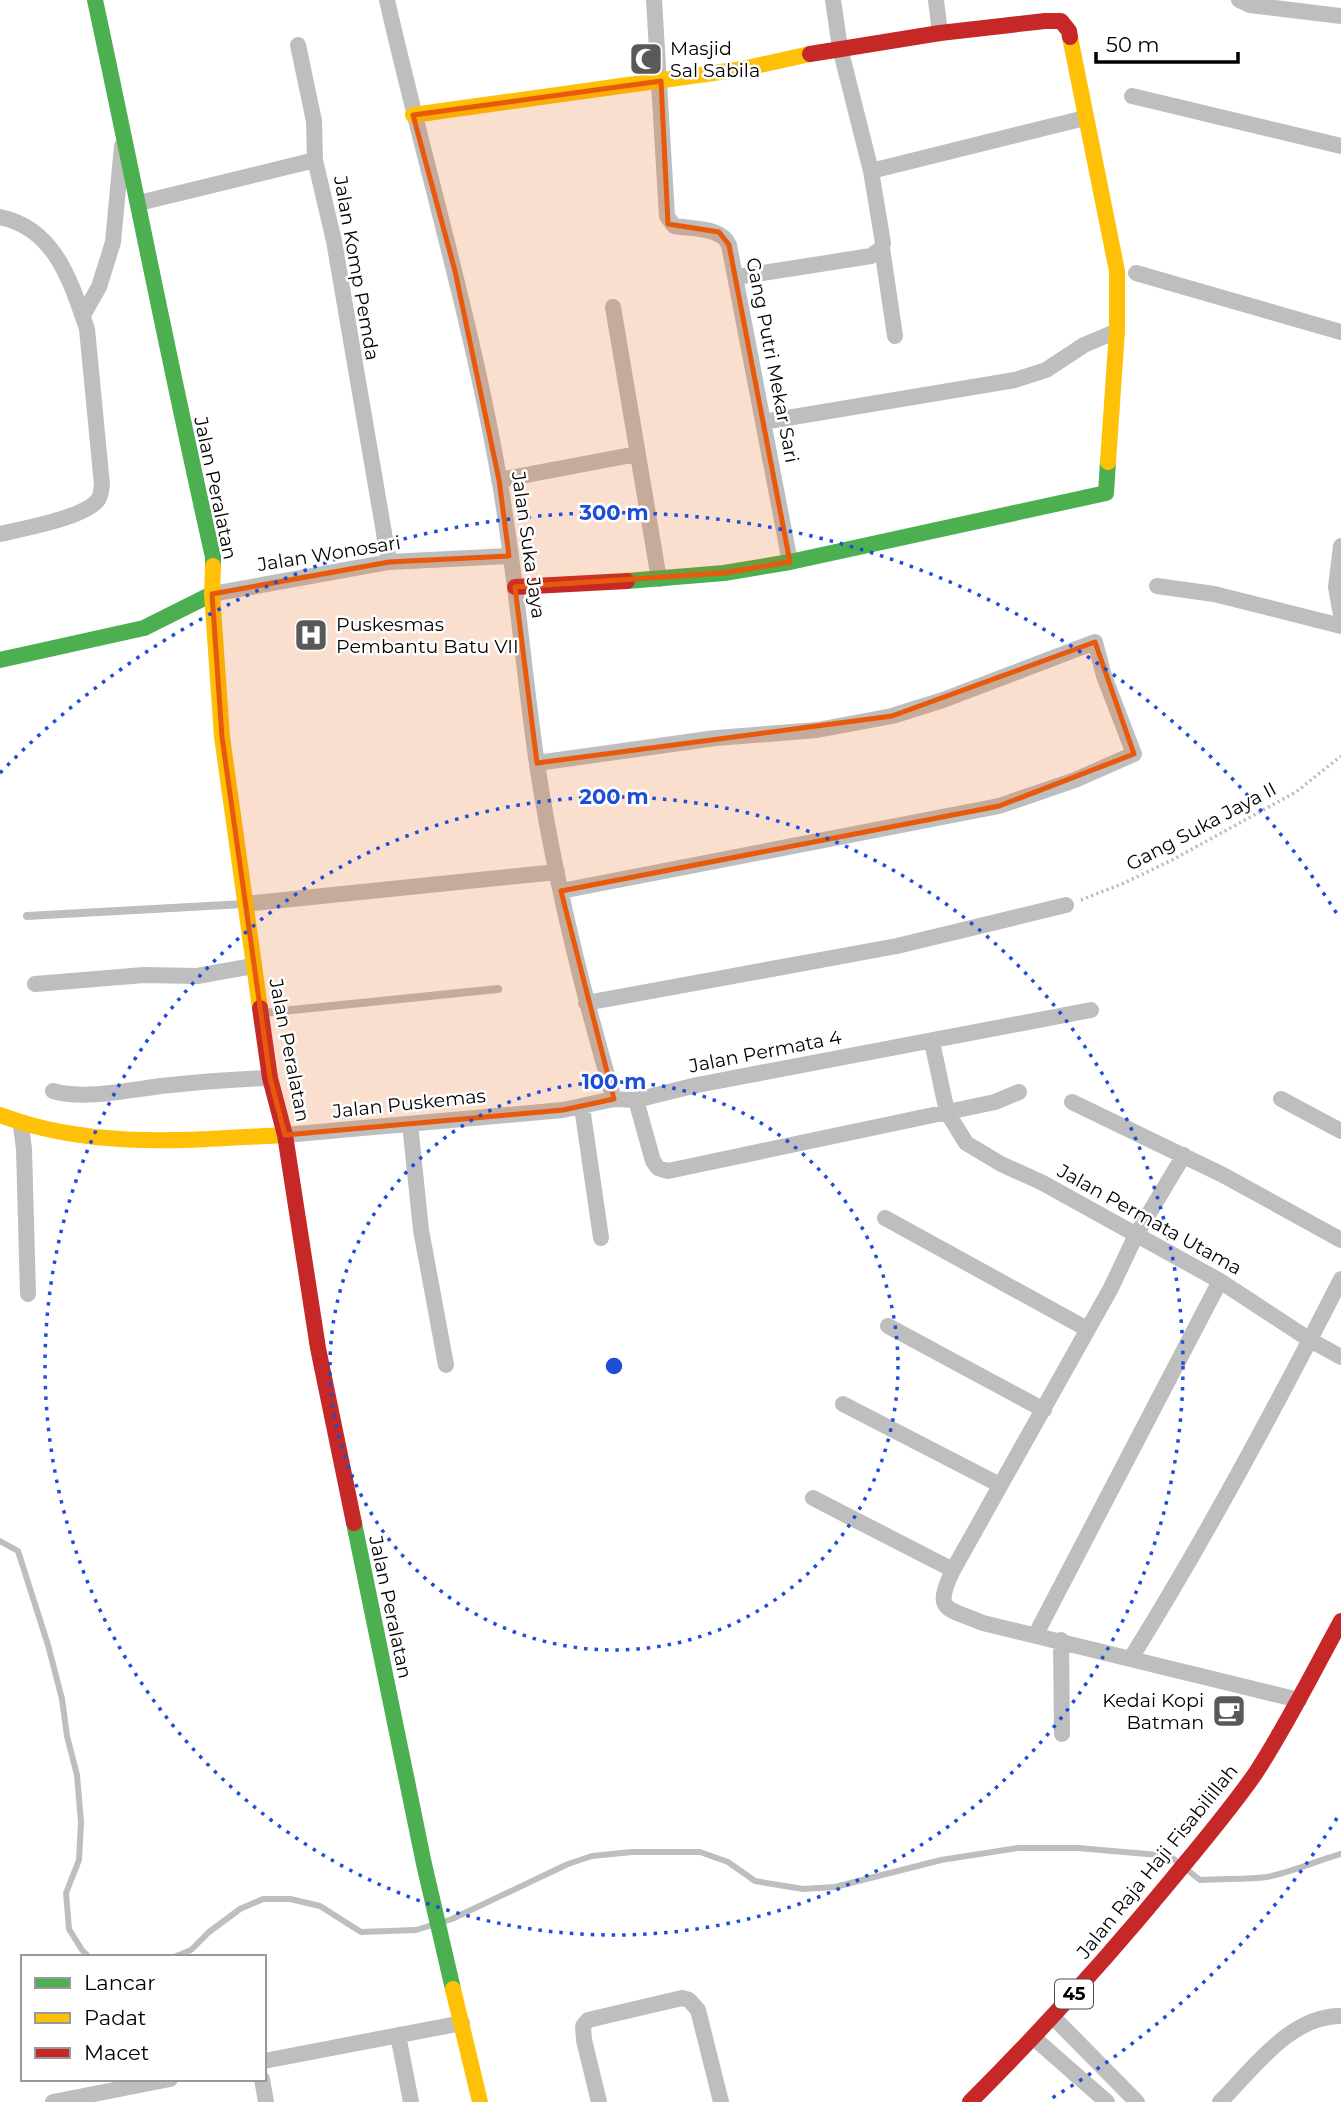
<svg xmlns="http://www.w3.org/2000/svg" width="1341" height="2102" viewBox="0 0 1341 2102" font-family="Montserrat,sans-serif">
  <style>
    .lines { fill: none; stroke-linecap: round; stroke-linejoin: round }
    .stream { stroke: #bebebe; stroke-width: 6 }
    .path { stroke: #b9b9b9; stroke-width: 3.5; stroke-dasharray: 2 3.5; stroke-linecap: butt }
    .lane { stroke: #bebebe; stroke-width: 8 }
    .street { stroke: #bebebe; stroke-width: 16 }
    .fast { stroke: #4caf50; stroke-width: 16 }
    .slow { stroke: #ffc107; stroke-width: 16 }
    .jam { stroke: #c62828; stroke-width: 16 }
    .marked { fill: #e8590c; fill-opacity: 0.2; stroke: #e8590c; stroke-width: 5; stroke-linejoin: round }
    .ring { fill: none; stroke: #1d4ed8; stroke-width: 3.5; stroke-dasharray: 3.5 7 }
    .labels { text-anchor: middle; stroke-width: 5; stroke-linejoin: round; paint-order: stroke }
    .shield { fill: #fff; stroke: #4c4c4c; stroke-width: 2 }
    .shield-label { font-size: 18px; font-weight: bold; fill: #000 }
    .poi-label { font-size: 19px; fill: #000; stroke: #fff; text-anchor: start }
    .street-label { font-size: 19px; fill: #000; stroke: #fff }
    .centre { fill: #1d4ed8; stroke: #fff; stroke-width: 3.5 }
    .ring-label { font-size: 21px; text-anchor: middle; font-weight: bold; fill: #1d4ed8; stroke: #fff; stroke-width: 5; stroke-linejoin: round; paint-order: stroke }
  </style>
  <rect width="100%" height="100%" fill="#fff"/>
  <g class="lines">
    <path class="stream" d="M0,1541l18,10 30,94 14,54 5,37 10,39 4,47 -2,38 -13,33 3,36 13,21 7,7
      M174,1957l17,-7 18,-18 31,-23 23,-10h27l30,7 41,26 55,-2 36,-11 116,-55 24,-8 40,-4h68l28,10 27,19 48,8 32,-2 106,-27 77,-12h60l92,8 30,24c22,-2 45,0 67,-3 25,-5 49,-16 74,-23"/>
    <path class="path" d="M1081,900l43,-17 50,-24 122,-67 45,-36"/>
    <path class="lane" d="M27,916l217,-12
      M263,1013l235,-24"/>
    <path class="street" d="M387,0c36,159 84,317 112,478 17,95 24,191 38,286 17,113 45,226 77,335
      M654,0l13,216 7,10c18,3 48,1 55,19l61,317
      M936,0l4,33
      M1239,0l11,5 91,11
      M298,45l16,76 1,39
      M1132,96l209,50
      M871,171l214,-53
      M139,203l176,-43 19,81 55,321
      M0,217c55,11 71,65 87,112l15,156c-1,6 -1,12 -5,16 -15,17 -75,28 -97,33
      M882,248l13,88
      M1136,273l205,59
      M737,277l134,-21 11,-8 1,-5 -12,-72 -31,-123 -7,-48
      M613,307l46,272
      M83,315l16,-28 14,-45 9,-96
      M763,422l252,-42 31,-10 38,-25 33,-14
      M499,480l138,-26
      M1341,546l-5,41 5,28
      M1157,586l57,8 127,32
      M212,594l177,-32 120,-6
      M537,763l179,-25 101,-8 75,-14 51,-16 152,-58 9,34 30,78 -59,26 -76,26 -438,85
      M245,904l312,-32
      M35,984l109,-9 53,1 56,-10
      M586,1003l311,-57 169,-41
      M932,1042l15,70 19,31 35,21 40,18 179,99 90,59 31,17
      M53,1091c30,9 77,-1 108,-5 37,-4 73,-7 109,-8
      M1281,1099l60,32
      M636,1100l17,61 5,7 10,3 327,-69 24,-10
      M1072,1102l151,73 118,65
      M582,1107l19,131
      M410,1124l11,106 25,135
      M21,1126l3,23 4,145
      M285,1135l278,-25 51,-11 22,1 61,-15 394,-75
      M1184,1155l-48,80 -25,53 -158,282c-20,43 -7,37 30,53l316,77
      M885,1218l202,111
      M888,1326l156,84
      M843,1404l157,81
      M813,1498l140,72
      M1036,1634l184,-353
      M1061,1640l1,94
      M1131,1658c76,-122 145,-251 210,-379
      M1053,2017l84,85
      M398,2035l13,67
      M1034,2038l73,64
      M264,2061l198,-38
      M262,2079l4,23
      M53,2102l117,-23
      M599,2102l-15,-62 -1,-14 5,-6 94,-22 7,2 9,10 23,92
      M1220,2102c33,-33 71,-87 121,-86"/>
    <path class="fast" d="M95,0c40,186 76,372 118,557v9
      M627,581l97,-8 66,-11 316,-69 2,-31
      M0,660l144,-32 68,-34
      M354,1523l70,341 29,125"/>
    <path class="slow" d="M1070,37l47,234v60l-9,131
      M413,115l329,-46 68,-15
      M213,566l-1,28 10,143 38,271
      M0,1115c92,35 189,25 285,20
      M453,1989l27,113"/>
    <path class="jam" d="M810,54l130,-21 105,-12h16l8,10 1,6
      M515,587l112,-6
      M260,1008l10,70 15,57 33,213 36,175
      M970,2102c71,-71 139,-146 203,-224 28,-34 57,-68 82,-104 32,-49 58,-102 86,-153"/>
  </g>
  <path class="marked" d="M661,81l7,143 51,8 10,13 61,317 -66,11 -209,14 22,176 355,-47 203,-74 39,112 -135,52 -438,85 53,208 -51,11 -278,25 -15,-57 -48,-341 -10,-143 177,-32 120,-6 -10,-76 -44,-209 -42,-156z"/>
  <g class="ring">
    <circle cx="614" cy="1366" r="284"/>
    <circle cx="614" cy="1366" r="569"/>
    <path d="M1337 1818A853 853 0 0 1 1047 2101M0 773A853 853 0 0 1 1337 914"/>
  </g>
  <defs>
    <symbol id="mosque-square" viewBox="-11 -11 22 22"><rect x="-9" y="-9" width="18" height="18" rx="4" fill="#595959" stroke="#fff"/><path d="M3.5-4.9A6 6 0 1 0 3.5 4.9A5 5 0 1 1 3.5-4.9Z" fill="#fff"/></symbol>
    <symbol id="hospital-square" viewBox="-11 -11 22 22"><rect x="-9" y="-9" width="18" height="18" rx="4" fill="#595959" stroke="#fff"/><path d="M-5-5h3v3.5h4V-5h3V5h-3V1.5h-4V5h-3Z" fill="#fff"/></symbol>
    <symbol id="cafe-square" viewBox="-11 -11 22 22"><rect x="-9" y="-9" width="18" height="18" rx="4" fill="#595959" stroke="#fff"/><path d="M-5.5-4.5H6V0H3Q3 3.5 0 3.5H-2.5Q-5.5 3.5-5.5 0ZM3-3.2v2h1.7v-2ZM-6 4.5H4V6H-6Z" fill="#fff"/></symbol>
  </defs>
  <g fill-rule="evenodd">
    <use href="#mosque-square" x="627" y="40" width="38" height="38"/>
    <use href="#hospital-square" x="292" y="616" width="38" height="38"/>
    <use href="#cafe-square" x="1210" y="1692" width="38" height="38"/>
  </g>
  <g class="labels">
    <rect class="shield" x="1055" y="1979.5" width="38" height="29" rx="5"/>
    <g class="shield-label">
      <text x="1074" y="2000">45</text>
    </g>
    <g class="poi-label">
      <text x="670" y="55">Masjid<tspan x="670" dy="22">Sal Sabila</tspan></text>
      <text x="336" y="631">Puskesmas<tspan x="336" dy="22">Pembantu Batu VII</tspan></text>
      <text x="1204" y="1707" text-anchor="end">Kedai Kopi<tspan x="1204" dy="22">Batman</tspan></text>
    </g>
    <g class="street-label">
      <text transform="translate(357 268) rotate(80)" y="7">Jalan Komp Pemda</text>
      <text transform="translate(773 360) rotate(79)" y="7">Gang Putri Mekar Sari</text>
      <text transform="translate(216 488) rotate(78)" y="7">Jalan Peralatan</text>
      <text transform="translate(529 545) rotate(82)" y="7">Jalan Suka Jaya</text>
      <text transform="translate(329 553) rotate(-9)" y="7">Jalan Wonosari</text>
      <text transform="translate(1201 826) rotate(-28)" y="7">Gang Suka Jaya II</text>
      <text transform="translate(290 1050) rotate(79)" y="7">Jalan Peralatan</text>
      <text transform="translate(765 1051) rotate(-11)" y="7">Jalan Permata 4</text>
      <text transform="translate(409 1103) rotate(-6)" y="7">Jalan Puskemas</text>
      <text transform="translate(1150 1219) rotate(29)" y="7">Jalan Permata Utama</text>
      <text transform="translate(391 1607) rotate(78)" y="7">Jalan Peralatan</text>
      <text transform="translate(1157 1861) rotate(-51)" y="7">Jalan Raja Haji Fisabilillah</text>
    </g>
  </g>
  <circle cx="614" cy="1366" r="10" class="centre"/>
  <g class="ring-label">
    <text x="614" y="520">300 m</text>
    <text x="614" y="804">200 m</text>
    <text x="614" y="1089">100 m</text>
  </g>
  <rect x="21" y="1955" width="245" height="126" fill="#ffffff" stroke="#999999" stroke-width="2"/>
  <rect x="35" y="1978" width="35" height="10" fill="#4caf50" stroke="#999999" stroke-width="2"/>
  <text x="84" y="1990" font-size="21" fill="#000000">Lancar</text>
  <rect x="35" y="2013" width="35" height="10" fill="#ffc107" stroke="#999999" stroke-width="2"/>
  <text x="84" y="2025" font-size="21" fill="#000000">Padat</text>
  <rect x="35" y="2048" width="35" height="10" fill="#c62828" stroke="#999999" stroke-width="2"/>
  <text x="84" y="2060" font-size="21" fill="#000000">Macet</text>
  <path d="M1096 52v10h142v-10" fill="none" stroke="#000000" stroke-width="3.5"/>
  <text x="1106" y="52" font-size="21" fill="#000000" stroke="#ffffff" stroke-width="5" paint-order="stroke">50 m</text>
</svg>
